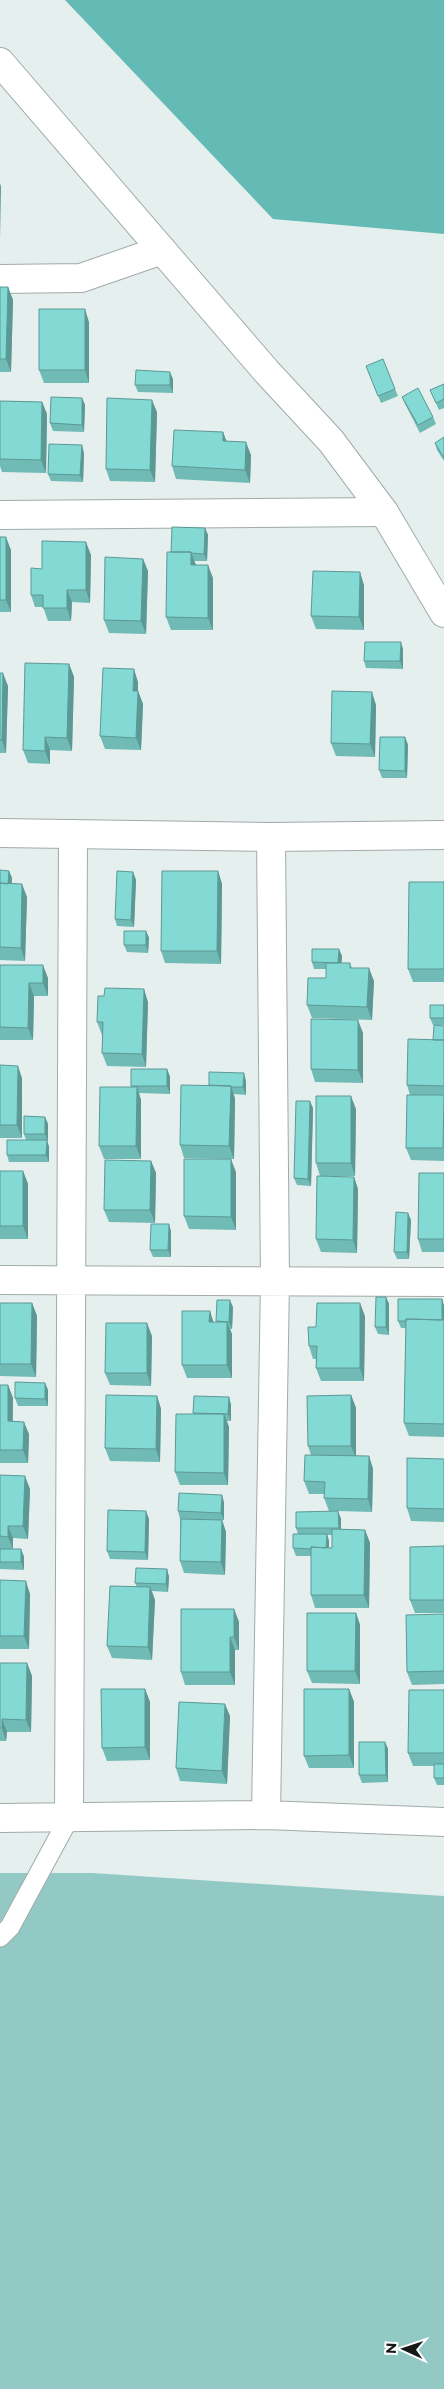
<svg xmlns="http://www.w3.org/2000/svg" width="444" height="2389" viewBox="0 0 444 2389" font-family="Montserrat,sans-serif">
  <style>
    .green { fill: #92c9c5 }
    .forest { fill: #64bab5 }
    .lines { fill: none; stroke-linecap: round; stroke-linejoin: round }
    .service-casing { stroke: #a1abaa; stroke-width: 21 }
    .minor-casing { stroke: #a1abaa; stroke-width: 30 }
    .tertiary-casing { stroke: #a1abaa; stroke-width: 30 }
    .service { stroke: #fff; stroke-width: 19 }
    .minor { stroke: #fff; stroke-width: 28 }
    .tertiary { stroke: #fff; stroke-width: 28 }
    .wall { fill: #71bbb6; fill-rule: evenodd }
    .shaded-wall { fill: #5c9894 }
    .building { fill: #83d9d4; stroke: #5c9894 }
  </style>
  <rect width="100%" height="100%" fill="#e4efee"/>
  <path class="green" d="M0,1873h92l352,23v493h-444z"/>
  <path class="forest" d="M65,0h379v234l-171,-15z"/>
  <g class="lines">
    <defs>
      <path id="service" d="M0,1937l10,-10 59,-109"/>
      <path id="minor" d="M0,279l81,-1 81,-28
        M0,515l384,-3
        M0,1280l444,2
        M266,1815l9,-534 -4,-444
        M0,1818l266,-3 178,7
        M69,1818l4,-984"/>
      <path id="tertiary" d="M0,62l267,310 64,69 53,71 60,101
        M0,833l271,4 173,-2"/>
    </defs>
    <use href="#service" class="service-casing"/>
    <use href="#minor" class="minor-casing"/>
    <use href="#tertiary" class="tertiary-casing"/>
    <use href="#service" class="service"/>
    <use href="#minor" class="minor"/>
    <use href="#tertiary" class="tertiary"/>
  </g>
  <path class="wall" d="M0,287h8l5,13 -2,72h-11z
    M89,322v61h-45l-5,-13z
    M366,366l29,23 3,7 -17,7z
    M173,379v14l-35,-1 -3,-7z
    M444,384v24l-5,2 -9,-20z
    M402,397l31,20 3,7 -16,9 -15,-29z
    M82,398l3,7 -1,27 -31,-1 -3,-8z
    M0,401l42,1 5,12 -1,59 -44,-1 -2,-6z
    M157,412l-2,70 -45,-1 -4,-12z
    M223,432l3,9 25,14 -1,28 -74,-4 -4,-13z
    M444,437v24l-7,-11 -2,-7z
    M84,453l-1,29 -32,-1 -3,-7z
    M205,528l3,7 -1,26h-13l1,4 18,13v52h-42l-5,-13 5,-65z
    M0,537l11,13v62h-11z
    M91,555l-1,48 -18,-1 -1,19h-23l-5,-14h-8l-4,-12 11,-26z
    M143,559l5,12 -2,63 -37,-1 -5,-13z
    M364,585v45l-48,-1 -5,-13z
    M403,649v20l-37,-1 -2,-7z
    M69,664l5,13 -2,74 -22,-1v14l-22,-1 -5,-13z
    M0,673l8,13 -2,67h-6z
    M138,682v9l5,13 -2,46 -36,-1 -5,-13z
    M376,705l-1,52 -39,-1 -5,-13z
    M405,737l3,8 -1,33h-25l-3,-8z
    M0,870l9,1 3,7 -1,6 16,13 -2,64 -25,-1z
    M218,871l4,13 -1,80 -56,-1 -4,-12z
    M133,872l3,8 -2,47 -17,-1 -2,-7z
    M444,882v100h-31l-5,-13z
    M146,931l3,7 -1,15 -21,-1 -3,-7z
    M342,956l-1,7h9l2,5 22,13 -2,39 -60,-2 -5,-13 19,-27v-9h-12l-2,-7z
    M0,965l48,13v18h-14l-1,44h-33z
    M148,1002l-2,65 -39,-1 -5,-13 1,-18h-1l-5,-13z
    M444,1005v20h-11l-3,-7z
    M444,1026v135l-33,-1 -5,-12 4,-53 -3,-10 26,-45z
    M363,1033v50l-48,-1 -4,-13z
    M0,1065l22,13v60h-22z
    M167,1069l3,8v17l-31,-1 2,7v59h-37l-5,-13 32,-59v-1z
    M246,1081v14l-12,-1 1,5 -1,60 -50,-1 -4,-13 29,-60z
    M313,1108l-2,78 -14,-1 -3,-7z
    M356,1109l-1,67h-35l-4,-13z
    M45,1117l3,7v17h-1l2,6v15h-40l-2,-7 19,-15 -2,-6z
    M151,1161l5,12 -1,50 -46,-1 -5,-12z
    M0,1171h23l5,13v55h-28z
    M236,1172v58l-47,-1 -5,-13z
    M444,1173v79h-22l-4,-13z
    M354,1177l4,12 -1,64 -36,-1 -5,-13z
    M411,1220l-2,39h-12l-3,-7z
    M171,1231v26h-18l-3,-7z
    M386,1297l3,7v31l-11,-1 -3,-7z
    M442,1299l2,7v131l-35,-1 -5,-13 2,-95h-5l-3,-7z
    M0,1303h32l5,13 -1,61 -36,-1z
    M233,1307l-1,22h-2l2,5v44h-45l-5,-13 28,-54 3,11h3z
    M365,1316l-1,65h-43l-5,-13v-9h-3l-4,-13 7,-19z
    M152,1336l-1,50 -41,-1 -5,-12z
    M45,1383l3,7v16h-30l-3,-8z
    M0,1385h8l5,13v23l16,13 -1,29h-28z
    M351,1395l5,13v48h13l4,13 -1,43 -34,-1 3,8v10l24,1 5,13 -1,65h-54l-4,-13v-39h-15l-3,-8 5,-14 -2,-6 33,-17 -5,-13v-4h-15l-5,-13 7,-26 -3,-9zM327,1535h5v13h-3v-7z
    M157,1396l4,13 -1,53 -50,-1 -5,-13z
    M229,1397l2,8v16h-4l2,6 -1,58h-48l-5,-13 18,-59z
    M444,1459v63l-33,-1 -4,-13z
    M0,1475l30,14 -2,50 -15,-1v11h8l3,8v13l-24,-1z
    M224,1502v18h-2l4,12 -1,43 -41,-2 -4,-12v-42l-2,-8z
    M149,1519l-1,41 -38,-1 -3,-8z
    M444,1546v67h-29l-5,-13z
    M167,1569l2,8 -1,15 -16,-1 3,9 -3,60 -40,-2 -5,-12 30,-59 -2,-4z
    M0,1580l30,14 -1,55h-29z
    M234,1609l5,13v28h-4v35h-50l-4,-13z
    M356,1613l4,12v59l-48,-1 -5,-12z
    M444,1614v70l-32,1 -5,-13z
    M0,1663h27l5,13 -1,56h-24l-1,9h-6z
    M145,1689l5,13v58l-43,1 -5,-13z
    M349,1689l5,13v66h-45l-5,-12z
    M444,1690v95h-7l-3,-7v-12h-21l-5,-13z
    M230,1716l-3,68 -47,-3 -4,-13z
    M385,1742l3,7v33l-26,1 -3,-8z"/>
  <path class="shaded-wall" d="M0,183l1,4 -1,52z
    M8,287l5,13 -2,72 -5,-13z
    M85,309l4,13v61l-4,-13z
    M170,372l3,7v14l-3,-8z
    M82,398l3,7 -1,27 -2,-7z
    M152,400l5,12 -2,70 -5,-12z
    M42,402l5,12 -1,59 -5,-13z
    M223,432l5,13 -5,-4z
    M246,442l5,13 -1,28 -5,-13z
    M82,445l2,8 -1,29 -3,-7z
    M205,528l3,7 -1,26 -3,-7z
    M6,537l5,13v62l-5,-12z
    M86,542l5,13 -1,48 -4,-13z
    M191,552l5,13h-5z
    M143,559l5,12 -2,63 -5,-13z
    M208,565l5,13v52l-5,-12z
    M360,572l4,13v45l-5,-13z
    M67,590l5,12 -1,19 -4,-13z
    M401,642l2,7v20l-3,-8z
    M69,664l5,13 -2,74 -5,-13z
    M134,669l4,13v9l5,13 -2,46 -5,-12 -3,-47z
    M3,673l5,13 -2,67 -4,-13z
    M372,692l4,13 -1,52 -5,-13z
    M45,737l5,13v14l-5,-13z
    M405,737l3,8 -1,33 -2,-7z
    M9,871l3,7 -1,14 -3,-8z
    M218,871l4,13 -1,80 -4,-13z
    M133,872l3,8 -2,47 -3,-7z
    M22,884l5,13 -2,64 -4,-13z
    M146,931l3,7 -1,15 -2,-8z
    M339,949l3,7 -1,14 -3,-7z
    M43,965l5,13v18l-5,-13z
    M369,968l5,13 -2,39 -5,-13z
    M29,983l5,13 -1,44 -5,-12z
    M144,989l4,13 -2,65 -4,-13z
    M358,1020l5,13v50l-5,-13z
    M18,1066l4,12v60l-5,-13z
    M167,1069l3,8v17l-3,-8z
    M244,1073l2,8v14l-3,-8z
    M231,1086l4,13 -1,60 -5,-13z
    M137,1087l4,13v59l-5,-13z
    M351,1096l5,13 -1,67 -4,-13z
    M310,1101l3,7 -2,78 -3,-7z
    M45,1117l3,7v17l-3,-7z
    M47,1140l2,7v15l-3,-7z
    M231,1159l5,13v58l-5,-13z
    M151,1161l5,12 -1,50 -5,-13z
    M23,1171l5,13v55l-5,-13z
    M354,1177l4,12 -1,64 -4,-13z
    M408,1213l3,7 -2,39 -2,-7z
    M169,1224l2,7v26l-3,-7z
    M386,1297l3,7v31l-3,-8z
    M442,1299l2,7v21l-2,-6z
    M230,1300l3,7 -1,22 -3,-7z
    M32,1303l5,13 -1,61 -5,-13z
    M360,1303l5,13 -1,65 -4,-13z
    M210,1311l4,13 -5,-2z
    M227,1322l5,12v44l-5,-13z
    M147,1323l5,13 -1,50 -4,-13z
    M45,1383l3,7v16l-3,-7z
    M8,1385l5,13 -1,36 -4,-13z
    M351,1395l5,13v50l-5,-12z
    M157,1396l4,13 -1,53 -4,-13z
    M229,1397l2,8v16l-3,-7z
    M224,1414l5,13 -1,58 -4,-12z
    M24,1422l5,12 -1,29 -5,-13z
    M369,1456l4,13 -1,43 -4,-13z
    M25,1476l5,13 -2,50 -5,-13z
    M222,1495l2,7v18l-3,-7z
    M146,1511l3,8 -1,41 -3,-8z
    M338,1511l3,8v16l-2,-7z
    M222,1520l4,12 -1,43 -4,-13z
    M8,1526l5,12v11l-5,-12z
    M365,1530l5,13 -1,65 -5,-13z
    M327,1534l2,7v15l-3,-7z
    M21,1549l3,8v13l-3,-8z
    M167,1569l2,8 -1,15 -2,-8z
    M26,1581l4,13 -1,55 -5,-13z
    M150,1587l5,13 -3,60 -4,-13z
    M234,1609l5,13v28l-5,-13z
    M356,1613l4,12v59l-5,-13z
    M230,1637l5,13v35l-5,-13z
    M27,1663l5,13 -1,56 -5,-12z
    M145,1689l5,13v58l-5,-13z
    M349,1689l5,13v66l-5,-13z
    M225,1704l5,12 -3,68 -5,-13z
    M2,1719l5,13 -1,9 -4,-13z
    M385,1742l3,7v33l-2,-7z"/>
  <path class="building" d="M0,287h8l-2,72h-6z
    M39,309h46v61h-46z
    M383,359l12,30 -17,7 -12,-30z
    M136,370l34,2v13h-35z
    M444,384v15l-8,4 -6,-13z
    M418,388l15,29 -15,8 -16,-28z
    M51,397l31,1v27l-32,-2z
    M107,398l45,2 -2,70 -44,-1z
    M0,401l42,1 -1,58 -41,-1z
    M174,430l49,2v9l23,1 -1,28 -73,-4z
    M444,437v21l-9,-15z
    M49,444l33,1 -2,30 -32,-1z
    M172,527l33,1 -1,26 -13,-1v-1h-20z
    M0,537h6v63h-6z
    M42,541l44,1v48h-19v18h-24v-13h-12v-27l11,1z
    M167,552h24v13h17v53l-42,-1z
    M105,557l38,2 -2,62 -37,-1z
    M313,571l47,1 -1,45 -48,-1z
    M365,642h36l-1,19h-36z
    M25,663l44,1 -2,74 -22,-1v14l-22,-1z
    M103,668l31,1 -1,22h5l-2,47 -36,-2z
    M0,673h3l-1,67h-2z
    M332,691l40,1 -2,52 -39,-1z
    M380,737h25v34l-26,-1z
    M0,870l9,1 -1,13 -8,-1z
    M117,871l16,1 -2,48 -16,-1z
    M162,871h56l-1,80h-56z
    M409,882h35v87h-36z
    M0,883l22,1 -1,64 -21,-1z
    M124,931h22v14h-22z
    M312,949h27l-1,14 -26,-1z
    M326,963h24v5h19l-2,39 -60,-2 1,-27h18z
    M0,965h43v18h-14l-1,45 -28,-1z
    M105,988l39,1 -2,65 -40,-1 1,-31h-6l1,-26h6z
    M430,1005h14v13h-14z
    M311,1019l47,1v50l-47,-1z
    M434,1025l10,1v14h-11z
    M408,1039l36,1v46l-37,-1z
    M0,1065l18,1 -1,59h-17z
    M131,1069h36v17h-36z
    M209,1072l35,1 -1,14h-12v-1l-22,-1z
    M181,1085l50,1 -2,60 -49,-1z
    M100,1087h37l-1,59h-37z
    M407,1095h37l-1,53h-37z
    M316,1096h35v67h-35z
    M296,1101h14l-2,78 -14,-1z
    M24,1116l21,1v17h-21z
    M7,1140h40l-1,15h-39z
    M184,1159h47v58l-47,-1z
    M105,1160l46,1 -1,49h-46z
    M0,1171h23v55h-23z
    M419,1173h25v66h-26z
    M317,1176l37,1 -1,63 -37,-1z
    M396,1212l12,1 -1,39h-13z
    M151,1224h18l-1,26h-18z
    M376,1297h10v30h-11z
    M398,1299h44v21l-36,-1v2h-8z
    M217,1300h13l-1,22 -13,-1z
    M0,1303h32l-1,61h-31z
    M317,1303h43v65h-44l1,-22h-8l-1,-19h8z
    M182,1311h28l-1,11h18v43h-45z
    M406,1319l38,1v104l-40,-1z
    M106,1323h41v50h-42z
    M15,1382l30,1v16l-30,-1z
    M0,1385h8v36l16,1 -1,28h-23z
    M106,1395l51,1 -1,53 -51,-1z
    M351,1395v51h-43l-1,-50z
    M194,1396l35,1 -1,17 -35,-1z
    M176,1414h48v59l-49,-1z
    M305,1455l64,1 -1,43 -44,-1 1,-16 -21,-1z
    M407,1458l37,1v50l-37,-1z
    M0,1475l25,1 -2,50h-15v11l-8,-1z
    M179,1493l43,2 -1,18 -43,-2z
    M108,1510l38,1 -1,41 -38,-1z
    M338,1511l1,17h-43v-16z
    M181,1519l41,1 -1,42 -41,-1z
    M332,1529l33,1 -1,65h-53v-48l21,1z
    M293,1534h34l-1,14 -15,-1v2l-18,-1z
    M444,1546v54h-34v-53z
    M0,1549h21v13h-21z
    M136,1568l31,1 -1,15 -31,-1z
    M0,1580l26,1 -2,55h-24z
    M110,1586l40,1 -2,60 -41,-1z
    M181,1609h53v28h-4v35h-49z
    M307,1613h49l-1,58h-48z
    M444,1614v57l-37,1 -1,-57z
    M0,1663h27l-1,57 -24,-1v9h-2z
    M101,1689h44v58l-43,1z
    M304,1689h45v66l-45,1z
    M409,1690h35v63h-36z
    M179,1702l46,2 -3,67 -46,-3z
    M359,1742h26l1,33h-27z
    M434,1764h10v14h-10z"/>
  <g transform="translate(404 2349) rotate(273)" stroke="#ffffff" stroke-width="4" paint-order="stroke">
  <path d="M0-4L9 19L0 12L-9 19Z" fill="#151918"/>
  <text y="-8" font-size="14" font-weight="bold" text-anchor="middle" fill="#151918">N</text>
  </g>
</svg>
